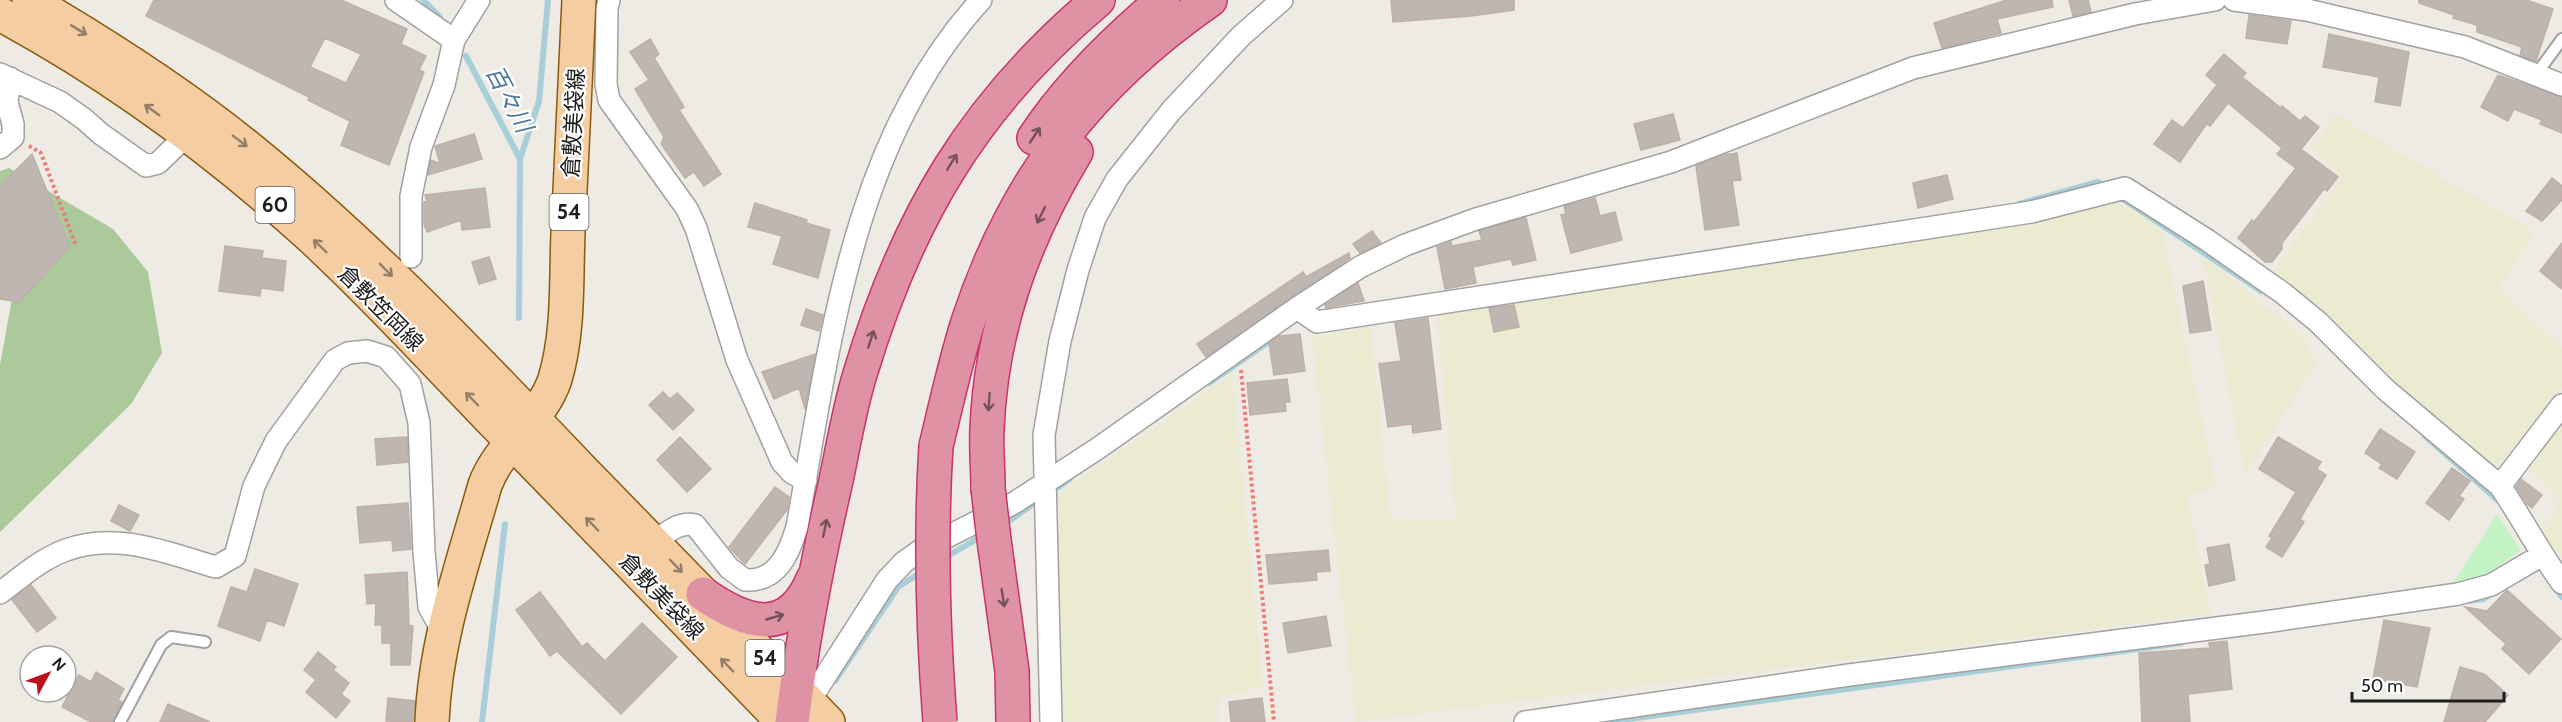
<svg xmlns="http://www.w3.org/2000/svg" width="2562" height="722" viewBox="0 0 2562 722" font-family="Cabin,'Noto Sans JP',sans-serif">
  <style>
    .farmland { fill: #eaebd1 }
    .forest { fill: #acc99c }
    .park { fill: #c4f4c5 }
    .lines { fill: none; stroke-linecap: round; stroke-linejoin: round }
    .stream { stroke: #a8cfd8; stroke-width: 6 }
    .building { fill: #beb6b1; stroke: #beb0a8; stroke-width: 1.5; fill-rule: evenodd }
    .service-casing { stroke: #a1a1a1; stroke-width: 14 }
    .minor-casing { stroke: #a1a1a1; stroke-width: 24 }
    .primary-casing { stroke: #8a5a0d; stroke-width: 36 }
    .motorway-casing { stroke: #ca336e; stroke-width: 36 }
    .path { stroke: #ee7b75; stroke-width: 4; stroke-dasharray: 3 3; stroke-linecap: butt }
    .service { stroke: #fff; stroke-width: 10 }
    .minor { stroke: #fff; stroke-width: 21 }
    .primary { stroke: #f4cda3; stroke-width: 33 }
    .motorway { stroke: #df92a4; stroke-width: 33 }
    .motorway-bridge-casing { stroke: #ca336e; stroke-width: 36; stroke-linecap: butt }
    .motorway-bridge { stroke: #df92a4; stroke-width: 33 }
    .oneway { stroke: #937e67 }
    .oneway2 { stroke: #74525a }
    .labels { text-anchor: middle; stroke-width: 4.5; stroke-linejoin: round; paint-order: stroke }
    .shield { fill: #fff; stroke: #616161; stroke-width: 1.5 }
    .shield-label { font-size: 21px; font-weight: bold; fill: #1d1d1d }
    .street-label { font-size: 22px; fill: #1d1d1d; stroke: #fff }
    .water-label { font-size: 24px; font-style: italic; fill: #4f7a9e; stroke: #fff }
  </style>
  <rect width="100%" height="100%" fill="#eeeae4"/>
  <path class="farmland" d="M2335,114l199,118 -36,57 64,58v41l-70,85 -219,-201 69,-95 -30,-29z
    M2113,200l48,27 55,260 -29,9 24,118 -855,108 -44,-385 59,-9 19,190 66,3 -20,-213z
    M2203,257l103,82 -1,9 13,13 -73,113z
    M1232,374l31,313 -45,11v24h-155l-7,-227z
    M2562,426v131l-22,-25 21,-29 -32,-33z"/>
  <path class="forest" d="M9,168l104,61 35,43 14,81 -31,51 -131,128v-167l12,-66 -12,-14v-114z"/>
  <path class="park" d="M2497,514l24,36 -38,28 -32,8z"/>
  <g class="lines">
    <path class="stream" d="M423,0l17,17
      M466,56l54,103
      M2117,195l144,96
      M2019,204l79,-22 8,6
      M519,318l1,-159 19,-58 9,-101
      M1209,383l64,-44
      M2425,436l76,67
      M1051,492l19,-13
      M1002,526l38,-27
      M944,558l38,-22
      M2555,588l7,9
      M2468,601l15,-2 9,-5
      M835,681l63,-94 25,-16
      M482,722l23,-198
      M1608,722l573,-79"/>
  </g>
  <path class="building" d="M154,0h187l66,29 -6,15 25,12 -7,14 5,2 -35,93 -48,-20 9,-24 -42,-21 1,-3 -163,-81zM325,38l36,16 -15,29 -36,-16z
    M1391,0h123v10l-43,6 -78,6z
    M2007,0h45l1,7 -56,12 4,14 -59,15 -8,-25z
    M2069,0h19l3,12 -18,4z
    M2419,0h107l27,9 -17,52 -16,-6 2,-8 -45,-15v-7l-24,-7 1,-3 -35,-12z
    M2249,15l42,6 -4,23 -41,-6z
    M2329,34l80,18 -9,54 -25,-4 4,-25 -56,-10z
    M650,39l9,15 -5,4 30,49 -5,3 42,64 -17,12 -10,-14 -9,6 -24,-34 3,-7 -29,-48 14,-9 -19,-28z
    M2224,54l22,19 -4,4 39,31 1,-2 18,15 5,-5 14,11 -18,22 37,28 -11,14 -3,-2 -42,54v6l-10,13h-7l-27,-24 14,-18 2,2 42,-54 -19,-14 5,-6 -54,-45 -18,23 -3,-3 -27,39 -26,-18 18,-24 11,8 34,-43 -11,-10z
    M2498,75l64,22v36l-22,-9 2,-4 -28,-11 -6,12 -27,-14z
    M1673,114l7,26 -39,10 -7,-26z
    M474,134l8,25 -54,16 3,-15 9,4 -5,-18z
    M1737,153l4,27 -9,1 7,44 -34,5 -9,-64 28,-11z
    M32,154l38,93 -51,55 -19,-3v-113z
    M1947,175l6,24 -35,9 -5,-25z
    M2552,178l10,8v14l-20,21 -16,-10z
    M485,188l5,39 -28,3 -1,-10 -34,12 -3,-8v-22l3,-1 -2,-6z
    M1595,198l5,18 15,-4 7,28 -51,13 -10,-38 5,-1 -2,-8z
    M755,203l52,17 -1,3 24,7 -12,48 -45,-14 9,-28 -34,-9z
    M1523,218h3l10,42 -23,5 -2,-6 -38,8 3,16 -31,6 -8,-42 14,-5 1,4 30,-6 -3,-9z
    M1372,231l9,12 -21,10 -7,-9z
    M2562,243v46l-22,-18z
    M225,246l38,5 -1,7 24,3 -3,30 -22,-3 -1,8 -41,-5z
    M1349,253l1,5 -144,99 -9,-13 106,-72 3,5z
    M489,257l7,22 -17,5 -7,-22z
    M2203,281l8,49 -21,3 -7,-47z
    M1358,283l6,18 -38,7 -1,-3z
    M1514,305l5,22 -25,5 -5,-24z
    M806,309l17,6 -4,16 -18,-6z
    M1428,318l13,111 -28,4 -1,-9 -24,3 -9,-63 22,-3 -6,-38z
    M1300,334l5,37 -31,4 -5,-32 10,-7z
    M815,354l-10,55 -6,-21 -25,11 -12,-27z
    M1287,379l3,23h-5l1,9 -36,4 -3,-32z
    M663,392l7,7 7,-6 17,17 -21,20 -24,-25z
    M2380,429l35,23 -18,27 -18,-11 3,-4 -17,-11z
    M407,437l1,25 -31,3 -2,-26z
    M680,437l31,32 -24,23 -30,-32z
    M2278,437l43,25 -4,7 9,6 -26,44 4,3 -22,35 -16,-10 6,-9 -3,-2 27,-44 -37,-23z
    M2452,468l18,13 -11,15 5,3 -15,21 -23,-17z
    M2521,479l21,16 -10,13 -5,-4 -11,-17z
    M775,487l14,10 -2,13 -42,54 -16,-17z
    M408,503l3,46 -18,2 -1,-11 -32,3 -3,-36z
    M119,505l20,10 -9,16 -19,-10z
    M2229,544l6,36 -26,6 -4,-21 5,-1 -3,-16z
    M1328,550l2,21 -14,1 1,8 -48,4 -3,-29z
    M255,569l43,15 -14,42 -17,-6 -7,21 -42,-15 13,-39 16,5z
    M407,572l2,53 4,1 -3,39h-19v-22h-9v-18h-7l1,-22 -9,1 -2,-29z
    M31,585l25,33 -19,14 -25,-32z
    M2507,590l54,49 -32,35 -27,-25 4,-5 -41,-37 22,4z
    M540,592l42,55 5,-4 18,18 37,-38 35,34 -56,57 -64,-63 -7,5 -34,-46z
    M1326,616l5,30 -43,7 -5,-30z
    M2384,620l46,8 -13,59 -44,-8z
    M2227,641l5,48 -44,5 2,28h-48l-3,-69 71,-5 -1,-5z
    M318,652l18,15 -3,3 16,13 -8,11 9,7 -14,17 -30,-26 10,-12 -12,-10z
    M2460,667l24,7 24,21 -23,27h-41z
    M96,672l28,17 -6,11 4,2 -9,20h-22l-29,-15 17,-32 12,7z
    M388,698l27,3 -2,21 -27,-1z
    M1262,698l3,24h-34l-2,-20z
    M168,704l42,18h-50z"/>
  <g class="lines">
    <defs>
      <path id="service" d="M2535,76l27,-37
        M120,722l41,-77 10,-8 34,5"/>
      <path id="minor" d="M396,0l58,40
        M609,0l-2,9 -1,75 3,16 78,109 9,19 41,132 45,102 10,11 14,7
        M2234,0l73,10 158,37 97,38
        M0,74l60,28 24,17 17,15 45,32 12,-3 29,-28
        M0,148l13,-11v-13l-6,-22 3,-24
        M411,257v-61l10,-49 23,-62 10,-45 25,-40
        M1297,308l20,14 714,-110 94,-24 82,52 77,54 34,28 67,67 115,97
        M2562,405l-62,81c22,32 39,66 62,97
        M653,543c13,-9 25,-22 42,-18l34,43 16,12c32,2 44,-26 52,-53 33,-182 54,-385 184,-527
        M0,593c20,-15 41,-34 66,-43 50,-19 101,3 150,17l19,-11 19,-70 22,-45 59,-81 13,-7 19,-2 19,6 24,27 9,39 5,129 5,55 14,25
        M803,711l84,-131 17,-18 17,-12 93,-47 83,-54 200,-141 63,-41 45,-22 71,-26 195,-57 242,-94 222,-54 80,-14
        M1051,722l-7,-287 16,-94 18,-71 17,-52 22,-39 54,-68 70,-75 41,-36
        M1525,722l324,-47 423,-54 186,-27 33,-9 51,-30"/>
      <path id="primary" d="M29,0c77,45 152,93 221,149 122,99 230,214 339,328 79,82 160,163 239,245
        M0,14c113,61 216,137 311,223 64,59 123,124 183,186 97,99 192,199 289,299
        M432,722c3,-81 31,-159 53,-237 15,-41 56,-64 70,-106 14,-47 11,-98 13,-146 3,-77 7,-155 11,-233"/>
      <path id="motorway" d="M1034,138c35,-53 80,-97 129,-138
        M936,446c10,-41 19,-83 32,-124 46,-140 121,-238 242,-322
        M988,488c0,-19 -2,-40 -1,-59 4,-101 37,-191 89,-277
        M994,540l18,131 1,51
        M703,594c42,29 85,45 110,-15
        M792,722c10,-80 25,-159 43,-237 8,-37 14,-75 25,-111 47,-156 113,-269 238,-374"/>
    </defs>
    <use href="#service" class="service-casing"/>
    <use href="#minor" class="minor-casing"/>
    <use href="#primary" class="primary-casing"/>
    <use href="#motorway" class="motorway-casing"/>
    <path class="path" d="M29,146l12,7 35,93
      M1241,370l33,352"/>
    <use href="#service" class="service"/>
    <use href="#minor" class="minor"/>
    <use href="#primary" class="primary"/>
    <use href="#motorway" class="motorway"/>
    <defs>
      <path id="motorway-bridge" d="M936,446c-6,93 -3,184 4,276
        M988,488l6,52"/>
    </defs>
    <use href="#motorway-bridge" class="motorway-bridge-casing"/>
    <use href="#motorway-bridge" class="motorway-bridge"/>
  </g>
  <defs><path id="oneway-shaft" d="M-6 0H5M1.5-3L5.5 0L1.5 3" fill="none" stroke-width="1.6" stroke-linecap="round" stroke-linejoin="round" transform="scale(1.5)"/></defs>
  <g class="oneway">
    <use href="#oneway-shaft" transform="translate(79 30) rotate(31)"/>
    <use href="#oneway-shaft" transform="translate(152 110) rotate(-144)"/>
    <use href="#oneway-shaft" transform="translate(240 141) rotate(37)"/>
    <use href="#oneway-shaft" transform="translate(320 246) rotate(-136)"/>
    <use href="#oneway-shaft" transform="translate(386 270) rotate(45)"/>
    <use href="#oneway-shaft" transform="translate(472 399) rotate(-134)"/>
    <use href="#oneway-shaft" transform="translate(592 524) rotate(-134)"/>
    <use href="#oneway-shaft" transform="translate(676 566) rotate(46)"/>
    <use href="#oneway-shaft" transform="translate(727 665) rotate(-134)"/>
  </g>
  <g class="oneway2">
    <use href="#oneway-shaft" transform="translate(1035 135) rotate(-56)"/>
    <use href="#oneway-shaft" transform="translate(952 162) rotate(-58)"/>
    <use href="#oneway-shaft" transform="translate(1041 215) rotate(116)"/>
    <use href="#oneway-shaft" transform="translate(871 339) rotate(-72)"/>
    <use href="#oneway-shaft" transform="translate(989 402) rotate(94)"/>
    <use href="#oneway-shaft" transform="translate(825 528) rotate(-78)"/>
    <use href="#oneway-shaft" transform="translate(1003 598) rotate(81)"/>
    <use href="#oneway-shaft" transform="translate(775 617) rotate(-16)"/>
  </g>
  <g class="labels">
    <g class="shield">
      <rect x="255.5" y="187" width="39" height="36" rx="4.5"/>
      <rect x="549.5" y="194" width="39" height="36" rx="4.5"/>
      <rect x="745.5" y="640" width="39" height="36" rx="4.5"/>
    </g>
    <g class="shield-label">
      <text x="275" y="212">60</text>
      <text x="569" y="219">54</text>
      <text x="765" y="665">54</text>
    </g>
    <g class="street-label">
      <text transform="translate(573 123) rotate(-87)" y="8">倉敷美袋線</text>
      <text transform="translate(381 308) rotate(45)" y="8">倉敷笠岡線</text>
      <text transform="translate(662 596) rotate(46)" y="8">倉敷美袋線</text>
    </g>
    <g class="water-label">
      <text transform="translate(509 99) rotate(62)" y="8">百々川</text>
    </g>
  </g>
  <g transform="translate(48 674) rotate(49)"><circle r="28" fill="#ffffff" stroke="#a5a5a5" stroke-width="1.5"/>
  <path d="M0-4.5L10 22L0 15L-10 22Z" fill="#ba111a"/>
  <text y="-9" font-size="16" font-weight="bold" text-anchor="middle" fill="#1d1d1d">N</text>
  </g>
  <path d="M2352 692v9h152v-9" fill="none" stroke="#1d1d1d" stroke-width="3"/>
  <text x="2361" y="692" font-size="18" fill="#1d1d1d" stroke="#ffffff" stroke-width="4.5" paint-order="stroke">50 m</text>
</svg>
